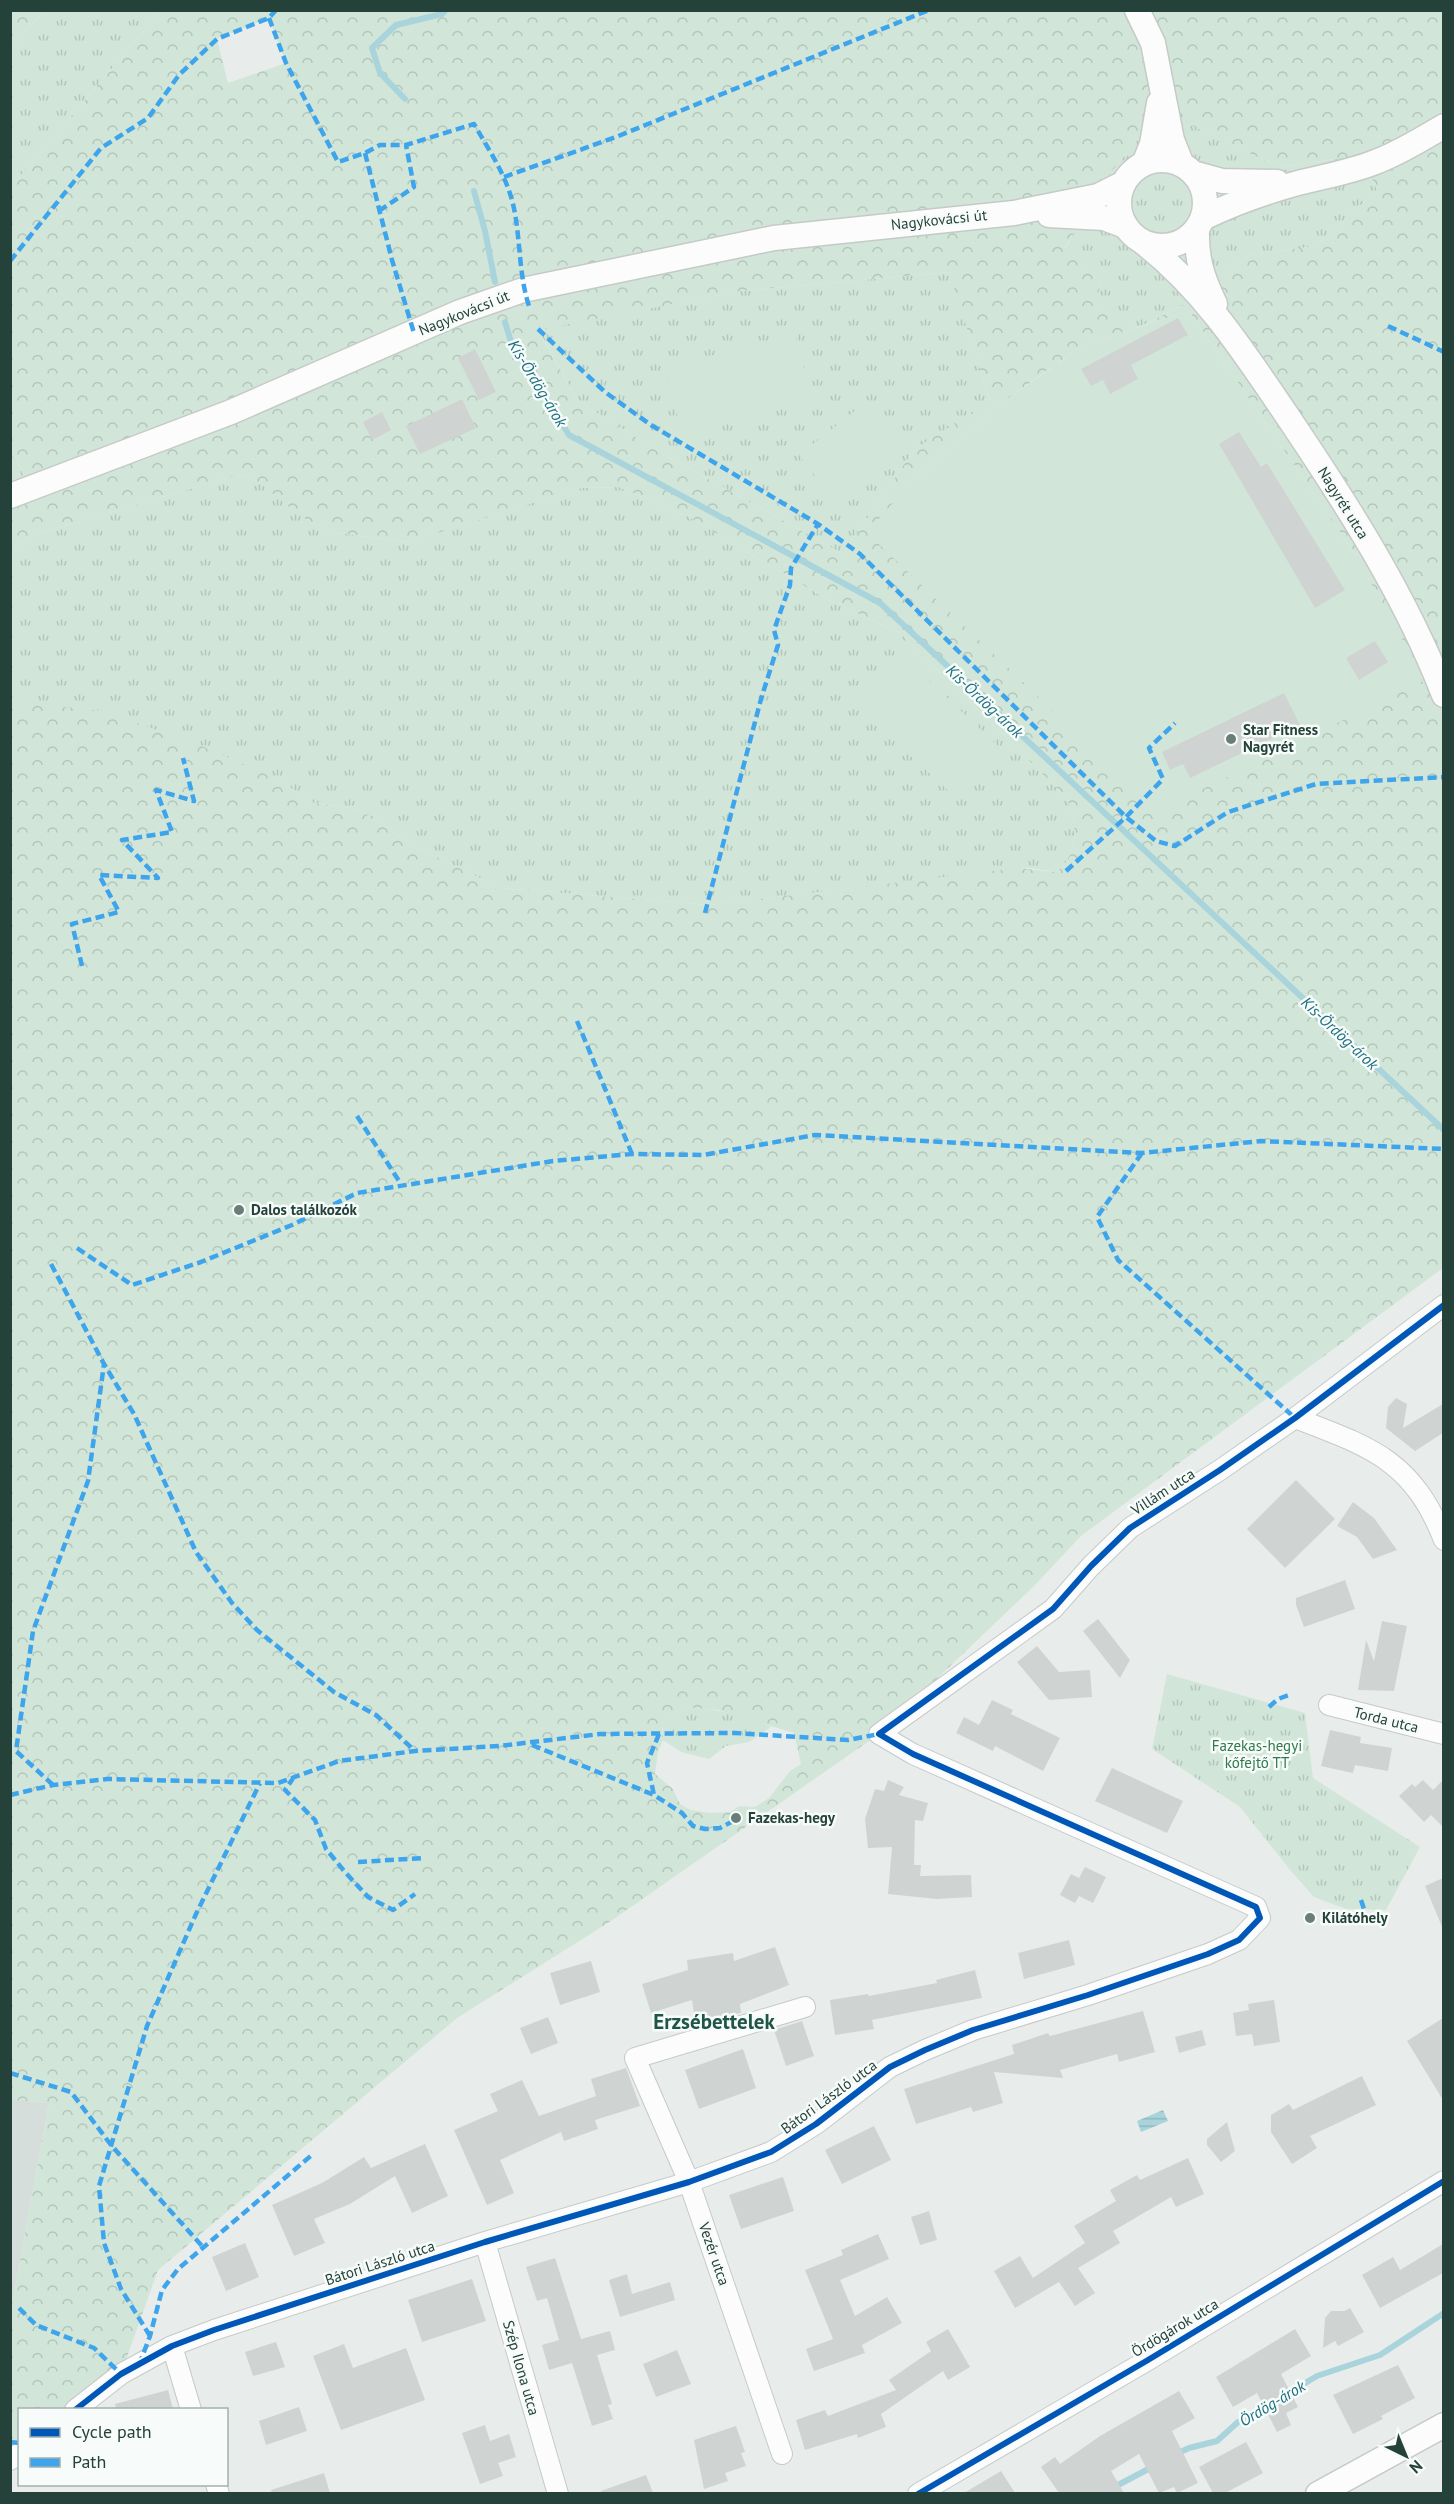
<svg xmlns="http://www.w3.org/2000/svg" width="1454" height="2504" viewBox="0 0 1454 2504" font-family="'PT Sans',sans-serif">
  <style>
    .built { fill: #d6dedb }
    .grass { fill: url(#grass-tufts) }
    .forest { fill: url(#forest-crowns); fill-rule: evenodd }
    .garden { fill: #d1e6d8 }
    .water { fill: url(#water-rules) }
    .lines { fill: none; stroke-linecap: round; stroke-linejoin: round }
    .stream { stroke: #a9d4db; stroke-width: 6 }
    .building { fill: #cfd4d2 }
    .minor-casing { stroke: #c5cac8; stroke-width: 22 }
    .tertiary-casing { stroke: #c5cac8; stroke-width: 27 }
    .minor { stroke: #fcfcfc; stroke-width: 20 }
    .tertiary { stroke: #fcfcfc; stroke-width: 24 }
    .quiet { stroke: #3ea4ec; stroke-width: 4.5; stroke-dasharray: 9 4.5; stroke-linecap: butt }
    .cycleway-casing { stroke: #f7fbf9; stroke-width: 10 }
    .cycleway { stroke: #0057b8; stroke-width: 6 }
    .poi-dot { fill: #697e78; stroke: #f7fbf9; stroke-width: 2 }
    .labels { text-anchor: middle; stroke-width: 5; stroke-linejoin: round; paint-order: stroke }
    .street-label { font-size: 15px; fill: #24423a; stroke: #f7fbf9 }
    .poi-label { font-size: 15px; font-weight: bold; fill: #24423a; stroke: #f7fbf9; text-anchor: start }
    .park-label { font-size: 15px; fill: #2d7a4b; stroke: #f7fbf9 }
    .water-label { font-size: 16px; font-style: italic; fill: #1c6f80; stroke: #f7fbf9 }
    .district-label { font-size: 21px; font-weight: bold; fill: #1f5548; stroke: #f7fbf9 }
  </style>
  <defs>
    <pattern id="grass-tufts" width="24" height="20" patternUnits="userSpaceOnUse" patternTransform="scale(1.5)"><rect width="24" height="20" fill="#d1e6d8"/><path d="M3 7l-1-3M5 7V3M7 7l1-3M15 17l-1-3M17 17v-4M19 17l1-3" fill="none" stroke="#b3c6ba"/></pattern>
    <pattern id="forest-crowns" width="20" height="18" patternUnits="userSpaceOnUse" patternTransform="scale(1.5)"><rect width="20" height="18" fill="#d1e6d8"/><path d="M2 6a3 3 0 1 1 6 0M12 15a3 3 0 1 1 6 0" fill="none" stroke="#b3c6ba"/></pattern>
    <pattern id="water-rules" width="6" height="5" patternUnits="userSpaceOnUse" patternTransform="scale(1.5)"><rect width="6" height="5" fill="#a9d4db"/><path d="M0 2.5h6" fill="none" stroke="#91b7bd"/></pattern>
  </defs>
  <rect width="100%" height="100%" fill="#e8edeb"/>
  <path class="built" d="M11,2100l38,3 -38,207z"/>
  <path class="grass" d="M44,11h117l-150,176v-140z
    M1191,125l89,42 82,-12 15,35 -61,56 -66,9 -69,51 -42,21 -46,-20 8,-24 -36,-34 32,-60 46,-56z
    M950,272l40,129 -76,49 -71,104 -185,-103 -80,-50 -40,-72 203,-38z
    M10,445l15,34 -15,6z
    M234,476l14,1 12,6 52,40 26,10 69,9 174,-54 38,-1 70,30 141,84 70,32 164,162c15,20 15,63 -8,77l-27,-4 -320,37 -208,-17 -86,-41 -57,-38 -44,-6 -37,-24 -266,-77v-154l29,-15z
    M1167,1674l138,39 8,65 107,69 -34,63 -40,-1 -32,-12 -24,-27 -50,-63 -88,-58z
    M684,1707c31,2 59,7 87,20l-22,15 -23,4 -17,13 -28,-7 -18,-12 -1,-21z"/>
  <path class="forest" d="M11,10l33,1 -33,36 -1,-36z
    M161,11h1282v1257l-362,268 -46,49 -156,149 -268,187 -154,97 -299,252 -37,104 -48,35 -53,1 -1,39 -8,7v-146l38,-207 -39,-3 1,-1398 93,9 108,39 65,29 37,24 44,6 57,38 86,41 208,17 309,-37 38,4c23,-14 23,-57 8,-77l-164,-162 -70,-32 -141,-84 -70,-30 -38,1 -173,54 -70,-9 -26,-10 -18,-12 -34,-28 -12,-6 -14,-1 -194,57 -29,15v-63l14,-6 -15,-34 1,-258zM269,18l17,45 -58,20 -11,-44zM1191,125l88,42 83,-12 15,35 -61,56 -66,9 -69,51 -41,21 -46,-20 7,-24 -36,-35 32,-59 46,-56zM949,272l41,128 -76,50 -71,104 -185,-103 -80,-50 -40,-71 203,-39zM1189,311l167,245 -447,-72 98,-85 76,-54zM684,1707l34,3 76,23 7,31 -11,7 -21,27 -14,9 -16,-1 -9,6 -20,1 -19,-3 -11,-6 -7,-15 -18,-15 3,-22 5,-12 -1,-21z"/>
  <path class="garden" d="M1189,311l167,245 69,124 -267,131 -291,-278 42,-49 98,-85 43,-30 6,-7 2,1 25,-18z
    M795,333l17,66 -130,35 -17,-66z
    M870,399l33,43 -71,55 -33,-42z
    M904,657l95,90 -46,48 -96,-89z"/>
  <path class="water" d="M1163,2110l5,11 -27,11 -4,-11z"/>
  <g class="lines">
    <path class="stream" d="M405,99l-25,-26 -8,-25 24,-23 46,-11 4,-4
      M474,191l11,40 10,51
      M505,322l6,20 58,93 311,168 564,527
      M1285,2395l32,-19 63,-21 64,-42
      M1176,2454l13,-6 28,-7 21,-19 33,-19
      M1101,2494l53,-28"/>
  </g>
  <path class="building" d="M1178,318l10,17 -57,30 7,14 -28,15 -7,-14 -12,6 -10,-17z
    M475,349l21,43 -17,8 -21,-42z
    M462,399l14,29 -56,26 -14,-28z
    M382,412l9,18 -19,10 -9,-18z
    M1239,432l22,35 6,-4 78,127 -30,18 -96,-164z
    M1375,641l13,21 -29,18 -13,-22z
    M1284,693l16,32 -110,53 -7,-14 -13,6 -8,-18z
    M1396,1398l11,6 -4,24 40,-24v29l-28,18 -29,-23 2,-21z
    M1296,1480l39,39 -50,49 -38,-39z
    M1353,1502l21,16 23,32 -24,9 -16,-22 -20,-11z
    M1345,1580l10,29 -51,18 -8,-22v-7z
    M1098,1619l32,41 -10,18 -37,-47z
    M1382,1621l25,5 -13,65 -36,-1 8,-50 8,21z
    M1037,1646l22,26 31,-2 2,27 -43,3 -32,-38z
    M992,1700l21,10 -2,4 49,24 -17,33 -48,-25 -2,5 -37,-18 8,-16 15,8z
    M1330,1730l31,7 -1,6 32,5 -4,23 -33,-6 -2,8 -32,-7z
    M1112,1768l71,33 -16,32 -72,-32z
    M888,1780l16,7 -5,8 29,8 -5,18 -8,-1 -1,45h7l-1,11 51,-1 1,22 -35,2 -49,-5 4,-47 -24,1 -3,-29 10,-30 9,2z
    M1423,1780l10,10 10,-10v47l-12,-12 -7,7 -25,-26 13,-12 3,3z
    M1085,1867l21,10 -13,26 -14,-7 -4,7 -15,-8 11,-21 8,4z
    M1443,1878v51l-18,-43z
    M1069,1940l6,25 -51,14 -6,-26z
    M775,1947l14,38 -49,19 1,9 -46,6 -3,-19 -41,13 -9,-29 46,-14 -1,-10 46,-7 1,8z
    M591,1961l9,31 -40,13 -10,-32z
    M975,1970l7,28 -110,22 2,9 -39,6 -5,-35 38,-6 1,2 68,-13 -1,-3z
    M1274,2000l6,42 -26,4 -2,-12 -16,2 -3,-23 16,-3 -1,-6z
    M1143,2011l12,41 -36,10 -2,-8 -57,16 3,8 -69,-6 9,31 -30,9 -2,-5 -55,17 -12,-35 110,-35 -2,-9 36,-12 2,3z
    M548,2017l10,26 -27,11 -11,-26z
    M1443,2018v82l-36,-59z
    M802,2021l12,35 -28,10 -12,-36z
    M1202,2030l4,15 -27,8 -4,-16z
    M743,2049l13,39 -57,21 -14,-39z
    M626,2068l14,38 -45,14 3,9 -34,12 -3,-9 -61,28 14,33 -27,12 -33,-75 44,-19 -8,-17 32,-14 17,36 57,-20 -5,-17z
    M1362,2076l14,29 -66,31 7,12 -25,16 -21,-32v-17l18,-11 4,6z
    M1227,2122l8,29 -14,11 -14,-17v-6z
    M874,2126l17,34 -49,24 -17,-34z
    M425,2144l23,52 -36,17 -17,-37 -45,28 -36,15 11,24 -31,13 -22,-51 50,-22 42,-26 7,11z
    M1188,2158l16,36 -28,13 -5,-10 -58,34 7,12 -42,25 17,25 -20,13 -16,-24 -44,26 -21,-37 26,-15 13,22 52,-35 -11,-17 42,-25 -6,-11 27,-15 3,5z
    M783,2177l11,34 -53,18 -12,-34z
    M929,2211l8,29 -17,5 -9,-28z
    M878,2234l11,25 -49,21 15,36 32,-19 15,26 -40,22 3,8 -51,18 -8,-22 27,-10 -28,-69 38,-15 -2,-5z
    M245,2243l14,34 -33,14 -14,-34z
    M1443,2244v29l-63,35 -18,-33 31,-18 7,13z
    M555,2258l26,81 29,-8 5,19 -18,5 15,49 -4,1 5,14 -21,7 -20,-63 -23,7 -7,-25 17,-5 -12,-42 -10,3 -11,-34z
    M627,2274l5,20 38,-12 5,18 -55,17 -11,-37z
    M472,2279l14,42 -64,21 -14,-42z
    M1350,2308l14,24 -26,14 -3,-5 -12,7 2,-30 6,-7h13z
    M948,2329l22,38 -22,13 -5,-9 -62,43 5,13 -28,11 -1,-4 -52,16 -9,-30 29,-10 3,6 68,-26 -7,-10 42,-29 -5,-9z
    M1295,2329l16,27 -30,18 17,33 -12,6 5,12 -14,7 -20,-39 -24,14 -17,-30z
    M276,2342l9,25 -32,9 -8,-24z
    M344,2344l9,24 53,-20 19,52 -84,30 -28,-74z
    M677,2350l14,34 -35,13 -13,-33z
    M1398,2365l17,33 -34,18 2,3 -30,15 -20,-39z
    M168,2390l5,19h-57l-1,-5z
    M1179,2391l16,27 -23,13 26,52 -21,10 -3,-6 -15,6 -20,-39 -28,17 13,22h-65l-18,-26 14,-10 5,7 40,-28z
    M299,2407l8,24 -41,14 -7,-24z
    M485,2425l5,16 19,-7 7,23 -18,6 5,13 -23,8 -18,-51z
    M736,2426l9,26 -4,1 5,13 -21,7 3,8 -24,8 -10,-49z
    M1246,2442l17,31 -38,20h-12l-14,-26z
    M1001,2471l14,22h-51z
    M324,2473l6,20h-58l-1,-3z
    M646,2475l7,18h-52v-2z"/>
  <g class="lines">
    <defs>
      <path id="minor" d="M1295,1418c75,29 117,41 149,122
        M1329,1705l115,29
        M485,2242l73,252
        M172,2346l19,64
        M75,2410l46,-36 51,-28 42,-16 271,-88 204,-60 82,-30 45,-28 74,-57 35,-17 48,-20 115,-35 120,-41 31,-14 21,-22 -4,-11 -343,-153 -34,-20 174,-125 38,-43 39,-38 90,-58 75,-52 149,-113
        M782,2454l-93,-272 -54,-124 170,-51
        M10,2460l10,-7
        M216,2484l3,10
        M918,2494l230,-134 296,-179"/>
      <path id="tertiary" d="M1137,10l16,33 19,97 10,25
        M1119 203a43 43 0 1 1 86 0a43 43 0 1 1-86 0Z
        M1144,164l8,-20 7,-41
        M1193,173l29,8 55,1
        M1049,215l55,3 21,8
        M1203,218c31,-15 62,-26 95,-35 27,-7 54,-11 80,-22 23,-9 44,-22 66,-35
        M1197,229c-1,29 5,48 18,75
        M1144,243c60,47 100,109 142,171 60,89 119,180 158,281
        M10,496l221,-84 229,-100 63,-22 251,-52 240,-25 84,-17 26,-13
        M1318,2494l126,-69"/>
    </defs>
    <use href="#minor" class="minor-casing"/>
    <use href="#tertiary" class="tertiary-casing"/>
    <use href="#minor" class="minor"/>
    <use href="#tertiary" class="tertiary"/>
    <path class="quiet" d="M269,18l17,45 52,99 27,-9 15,-8h26l68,-21c15,26 32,51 39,80 8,34 5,71 17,105
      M365,153l27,107 22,73
      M504,177l112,-40 313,-127
      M379,211l35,-24 -8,-42
      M10,261l91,-113 47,-30 31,-43 38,-36 52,-21 7,-8
      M1388,326l56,26
      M538,329l67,63 46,33 167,99 42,30 266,263 30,24 19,5 53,-34 88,-28 128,-7
      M1066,871l60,-54 37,-38 -14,-31 26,-25
      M705,913l56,-214 17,-54 -4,-15 16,-45 1,-17 27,-44
      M82,966l-10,-42 47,-12 -20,-37 59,3 -36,-38 50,-8 -16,-42 38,11 -11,-43
      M577,1021l55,133
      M357,1116l44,68
      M1142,1153l-45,64 21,43 177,158
      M77,1248l55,37 69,-23 91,-37 65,-32 196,-32 79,-7 71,1 112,-20 327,18 119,-12 183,8
      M51,1264l53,100 30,50 62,138 36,51 25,27 77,62 42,23 39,36
      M1269,1707l9,-8 11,-4
      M659,1734l-12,29 7,32 28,18 11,13 12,3 15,-1 15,-8
      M532,1745l122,50
      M294,1777l-9,13 30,30 11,29 19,23 23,25 25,13 22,-16
      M53,1785l-37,-34 17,-120 55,-150 16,-117
      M10,1795l43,-10 54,-6 171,4 61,-22 76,-10 84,-5 101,-12 135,-1 113,7 31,-6
      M358,1862l66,-4
      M1335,1912l6,9 13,-7 11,-2 -5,-15
      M10,2073l61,19 40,53 92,102
      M19,2308l17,17 58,23 27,26
      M150,2336l-29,-47 -17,-46 -5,-57 48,-160 49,-112 64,-131
      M139,2365l11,-29 12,-46 16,-21 135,-115
      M10,2442l10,1"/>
    <defs>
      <path id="cycleway" d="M75,2410l46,-36 51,-28 42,-16 271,-88 204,-60 82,-30 45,-28 74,-57 35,-17 48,-20 115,-35 120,-41 31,-14 21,-22 -4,-11 -343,-153 -34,-20 174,-125 38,-43 39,-38 90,-58 75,-52 149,-113
        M918,2494l230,-134 296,-179"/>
    </defs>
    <use href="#cycleway" class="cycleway-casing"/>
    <use href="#cycleway" class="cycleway"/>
  </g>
  <g class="poi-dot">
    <circle cx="1231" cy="739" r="6"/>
    <circle cx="239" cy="1210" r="6"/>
    <circle cx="736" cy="1818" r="6"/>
    <circle cx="1310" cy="1918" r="6"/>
  </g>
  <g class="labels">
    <g class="street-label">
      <text transform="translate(939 220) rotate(-6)" y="5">Nagykovácsi út</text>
      <text transform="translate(464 313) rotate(-22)" y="5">Nagykovácsi út</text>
      <text transform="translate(1343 503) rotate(58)" y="5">Nagyrét utca</text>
      <text transform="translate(1163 1492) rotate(-33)" y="5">Villám utca</text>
      <text transform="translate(1386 1720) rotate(14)" y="5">Torda utca</text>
      <text transform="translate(829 2097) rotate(-36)" y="5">Bátori László utca</text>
      <text transform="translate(714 2254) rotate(71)" y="5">Vezér utca</text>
      <text transform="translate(380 2263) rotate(-18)" y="5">Bátori László utca</text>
      <text transform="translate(1175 2328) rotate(-31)" y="5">Ördögárok utca</text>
      <text transform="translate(521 2368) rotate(74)" y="5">Szép Ilona utca</text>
    </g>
    <g class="poi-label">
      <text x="1243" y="735">Star Fitness<tspan x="1243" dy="17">Nagyrét</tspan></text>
      <text x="251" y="1215">Dalos találkozók</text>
      <text x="748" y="1823">Fazekas-hegy</text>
      <text x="1322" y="1923">Kilátóhely</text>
    </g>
    <g class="park-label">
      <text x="1257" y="1751">Fazekas-hegyi<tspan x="1257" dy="17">kőfejtő TT</tspan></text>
    </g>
    <g class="water-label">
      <text transform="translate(538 383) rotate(59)" y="6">Kis-Ördög-árok</text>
      <text transform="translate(985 701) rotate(43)" y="6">Kis-Ördög-árok</text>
      <text transform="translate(1340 1033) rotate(43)" y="6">Kis-Ördög-árok</text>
      <text transform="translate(1272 2403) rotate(-31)" y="6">Ördög-árok</text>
    </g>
    <g class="district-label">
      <text x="714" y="2029">Erzsébettelek</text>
    </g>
  </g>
  <rect width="1454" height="2504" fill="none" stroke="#24423a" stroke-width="24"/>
  <rect x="18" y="2408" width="210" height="78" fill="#f7fbf9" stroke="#a3b1ad" stroke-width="1.5"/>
  <rect x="30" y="2428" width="30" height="9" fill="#0057b8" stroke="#a3b1ad" stroke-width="1.5"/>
  <text x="72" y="2438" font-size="18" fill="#24423a">Cycle path</text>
  <rect x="30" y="2458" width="30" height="9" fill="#3ea4ec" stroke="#a3b1ad" stroke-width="1.5"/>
  <text x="72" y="2468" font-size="18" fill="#24423a">Path</text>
  <g transform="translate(1406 2456) rotate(137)" stroke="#f7fbf9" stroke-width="4.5" paint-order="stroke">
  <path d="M0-4.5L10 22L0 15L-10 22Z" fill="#24423a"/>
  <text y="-9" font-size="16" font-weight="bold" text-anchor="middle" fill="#24423a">N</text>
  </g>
</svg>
